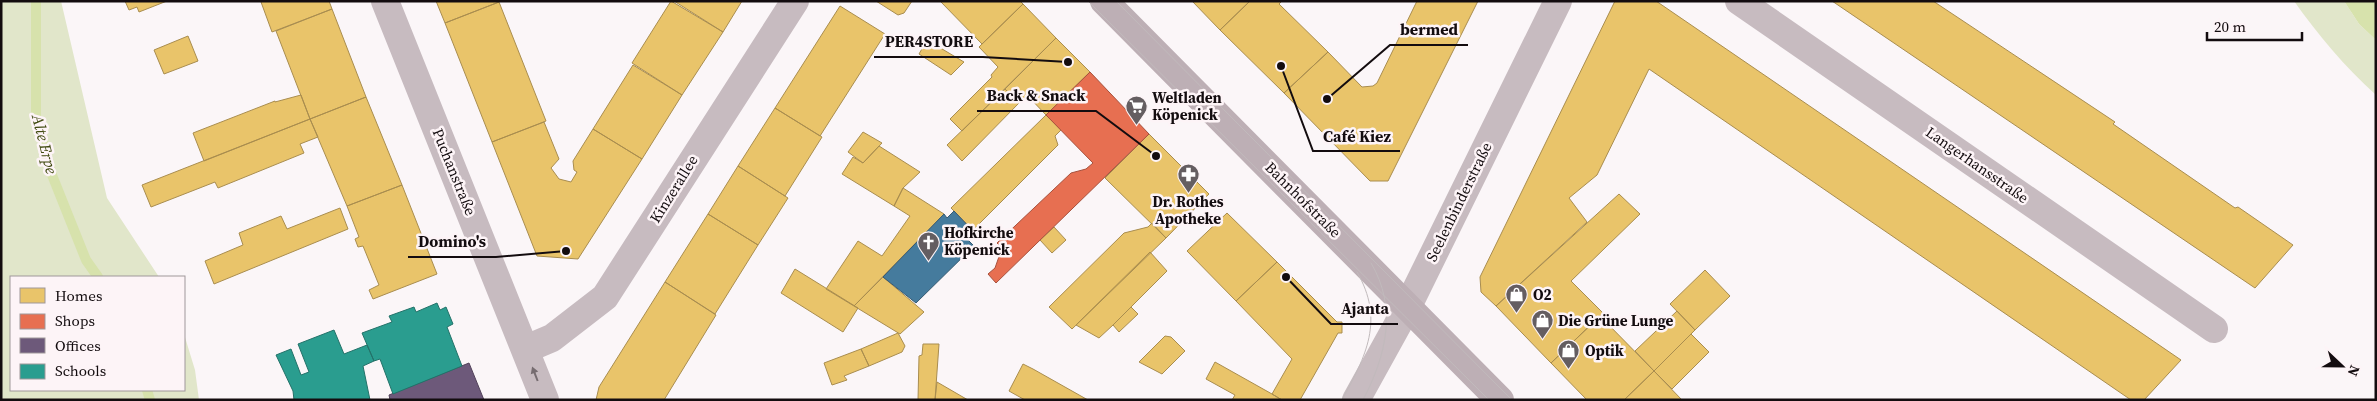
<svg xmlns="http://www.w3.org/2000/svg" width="2377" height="401" viewBox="0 0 2377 401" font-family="'Source Serif 4',serif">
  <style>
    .green { fill: #e1e6ca }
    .water { fill: #d7e2ac }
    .homes { fill: #e9c46a; stroke: #a98d4f }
    .shops { fill: #e76f51; stroke: #a7513d }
    .offices { fill: #6d597a; stroke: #52425a }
    .schools { fill: #2a9d8f; stroke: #237269 }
    .public { fill: #457b9d; stroke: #365a72 }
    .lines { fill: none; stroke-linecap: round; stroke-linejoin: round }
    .stream { stroke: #d7e2ac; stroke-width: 10 }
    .minor { stroke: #c7bbc0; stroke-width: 28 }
    .tertiary { stroke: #c7bbc0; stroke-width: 28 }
    .secondary { stroke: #bdafb5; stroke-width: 28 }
    .tram { stroke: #c1babc; stroke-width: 1 }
    .oneway { fill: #766c70 }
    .labels { text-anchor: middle; stroke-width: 5; stroke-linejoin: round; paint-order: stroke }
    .poi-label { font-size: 15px; font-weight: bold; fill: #130c0f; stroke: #fdf4f7; text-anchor: start }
    .street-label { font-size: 15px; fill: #130c0f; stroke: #fdf4f7 }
    .water-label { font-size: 16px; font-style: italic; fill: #414b11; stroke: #fdf4f7 }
    .leader { fill: none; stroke: #130c0f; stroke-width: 2 }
    .callout-dot { fill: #130c0f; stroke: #fdf4f7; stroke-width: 2 }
    .callout-label { font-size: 16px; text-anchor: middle; font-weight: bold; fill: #130c0f; stroke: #fdf4f7; stroke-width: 5; stroke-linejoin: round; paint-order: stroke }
  </style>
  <rect width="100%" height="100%" fill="#fbf6f8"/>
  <path class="green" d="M1,1h60l46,197 52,79h-148v113h173v-56l11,36 4,30h-198z
    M2294,1h50l15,23 17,16v55c-31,-28 -58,-60 -82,-94z"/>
  <path class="water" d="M2344,1h32v39l-17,-16z"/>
  <path class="homes" d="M125,1h42l-28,11 -2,-5 -8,3z
    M264,1h65l3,8 -60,23 -11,-30z
    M436,1h62l1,1 -54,21z
    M671,1l52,31 -41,63 -50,-32z
    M674,1h68l-19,31z
    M876,1h36l-8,12 -6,2z
    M940,1h80l3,3 -41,40z
    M1192,1h58l-30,29z
    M1250,1h32l-3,3 49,48 -44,41 -64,-63z
    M1417,1h61l-90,180h-18l-86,-88 44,-41 34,35 11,-1 4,-3z
    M1615,1h41l525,359 -37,40h-13l-482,-331 -52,106 -28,23 18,24 -91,84 -15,-14 -1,-15z
    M1832,1h101l182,121 -2,2 122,84 3,-1 55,38 -38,43z
    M499,2l47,119 -54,21 -47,-119z
    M1023,4l33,34 -94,93 -12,-12 42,-42 -1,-2 7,-8 -19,-20z
    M840,6l45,28 -65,102 -45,-28z
    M332,9l34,88 -56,22 -34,-88z
    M188,36l10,25 -34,13 -10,-24z
    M1056,38l34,34 -44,43 -19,-20 -8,8 -14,-14z
    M927,40l37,22 -13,13 -32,-21z
    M633,65l49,30 -40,64 -49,-30z
    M1005,89l14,14 -57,58 -15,-16z
    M301,95l9,24 -106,42 -11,-28 82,-32v1z
    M366,97l36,88 -55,21 -37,-87z
    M775,108l47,29 -37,59 -47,-30z
    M1046,115l15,15 -6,6 3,9 -85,85 -22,-22z
    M310,119l8,18 -18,7 4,9 -86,35 -3,-6 -64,25 -9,-22z
    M544,122l15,37 -8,9 8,11 12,3 6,-10 -3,-2 -1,-9 20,-32 49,30 -64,100 -41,-3 -45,-114z
    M863,132l19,11 -19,20 -15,-11z
    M1149,134l60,60 -43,44 -61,-60z
    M879,146l41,26 -17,16 -9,18 -52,-32 11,-17 10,6z
    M738,166l50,32 -30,47 -50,-31z
    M402,185l35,89 -64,25 -4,-9 10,-5 -16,-39 -5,1 -3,-8 4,-2 -12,-31z
    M903,188l41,26 -90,92 -28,-17 32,-48 24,15 28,-40 -16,-10z
    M1619,194l21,20 -69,67 32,32 -52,50 -55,-57z
    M340,208l8,21 -134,55 -9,-23 38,-16 -4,-12 42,-17 6,13z
    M1227,213l50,49 -41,39 -49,-50z
    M708,214l50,31 -43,69 -50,-32z
    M1152,223l14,15 -94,91 -23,-22 75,-74 24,-6z
    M1054,227l12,13 -14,13 -12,-13z
    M1150,252l17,19 -54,54 -14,13 -23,-13z
    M1277,262l60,60h5v11h-4l-38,67h-18l-10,-6 20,-35 -56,-58z
    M795,269l63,39 -15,24 -62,-39z
    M1705,270l25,26 -35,34 -25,-26z
    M883,277l41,35 -24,22 -46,-28z
    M665,282l51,33 -52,85h-68l3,-13z
    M1131,307l7,7 -19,18 -6,-7z
    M1677,311l18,19 -41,41 -19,-20z
    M1600,316l54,55 -30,29h-37l-36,-37z
    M898,333l7,13 -3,6 -33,14 -8,-17z
    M1691,334l18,18 -37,37 -18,-18z
    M1165,336l6,1 14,14 -23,23 -23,-12z
    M923,344h16l-4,56h-17l1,-44 3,-1z
    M861,349l8,17 -25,10 3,4 -15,5 -8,-22z
    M1215,362l57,32 10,6h-50l3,-5 -29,-16z
    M1023,364l10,5 55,31h-63l-16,-9z
    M1654,371l28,29h-58z
    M937,382l31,18h-33z"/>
  <path class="shops" d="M1090,72l59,62 -153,149 -8,-9 7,-6 7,-20 -5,-5 74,-70 15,-4 7,-6 -47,-48z"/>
  <path class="offices" d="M469,363l15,37h-94l-1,-5z"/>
  <path class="schools" d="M437,303l3,7 6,-3 7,17 -6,3 15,39 -69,28 -13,-35 -6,2 -12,-28 30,-11 -3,-6 25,-9 2,5z
    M334,330l10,24 23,-9 7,16 -11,5 7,34h-76l-1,-9 -17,-36 15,-6 10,26 8,-3 -11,-28z"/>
  <path class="public" d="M954,211l17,18 -7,7 10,10 -58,57 -33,-26 61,-63 3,4z"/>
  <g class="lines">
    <path class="stream" d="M36,1v116l16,58 34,85 12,17
      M147,390l3,10"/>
    <path class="minor" d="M385,1l160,399
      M1739,1l475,328
      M1408,306l150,-305
      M526,349l26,-11 53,-41 190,-296"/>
    <path class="tertiary" d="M1356,400l52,-94"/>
    <path class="secondary" d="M1104,1l396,399"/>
    <path class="tram" d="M1088,1l401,399
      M1116,1l396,399
      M1342,400c24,-44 43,-80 15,-128
      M1363,400c23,-44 35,-92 8,-137"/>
  </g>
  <defs><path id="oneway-solid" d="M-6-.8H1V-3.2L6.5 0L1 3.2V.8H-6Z" transform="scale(1.25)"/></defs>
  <use class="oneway" href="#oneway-solid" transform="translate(535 374) rotate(-111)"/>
  <defs>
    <symbol id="supermarket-pin" viewBox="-11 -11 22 30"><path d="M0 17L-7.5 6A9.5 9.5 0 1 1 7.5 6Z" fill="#645e61" stroke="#fdf4f7"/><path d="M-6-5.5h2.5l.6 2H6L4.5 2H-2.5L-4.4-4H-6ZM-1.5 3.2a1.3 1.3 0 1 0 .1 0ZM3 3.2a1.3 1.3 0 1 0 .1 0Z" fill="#fff"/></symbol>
    <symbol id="pharmacy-pin" viewBox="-11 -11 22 30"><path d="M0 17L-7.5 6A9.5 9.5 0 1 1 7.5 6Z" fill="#645e61" stroke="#fdf4f7"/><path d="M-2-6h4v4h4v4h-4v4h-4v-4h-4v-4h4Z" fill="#fff"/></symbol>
    <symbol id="church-pin" viewBox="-11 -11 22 30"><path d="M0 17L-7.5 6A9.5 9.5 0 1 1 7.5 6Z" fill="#645e61" stroke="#fdf4f7"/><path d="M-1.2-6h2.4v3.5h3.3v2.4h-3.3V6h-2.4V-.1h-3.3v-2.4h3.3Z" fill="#fff"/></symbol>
    <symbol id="shop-pin" viewBox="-11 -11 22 30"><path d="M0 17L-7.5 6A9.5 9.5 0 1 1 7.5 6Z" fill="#645e61" stroke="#fdf4f7"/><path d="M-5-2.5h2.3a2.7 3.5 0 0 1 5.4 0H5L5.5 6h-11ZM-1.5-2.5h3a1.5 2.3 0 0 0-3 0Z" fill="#fff"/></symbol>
  </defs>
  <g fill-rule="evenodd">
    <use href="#supermarket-pin" x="1124" y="94" width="25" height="34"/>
    <use href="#pharmacy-pin" x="1176" y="162" width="25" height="34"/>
    <use href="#church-pin" x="916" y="230" width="25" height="34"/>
    <use href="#shop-pin" x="1504" y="282" width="25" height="34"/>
    <use href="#shop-pin" x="1530" y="308" width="25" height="34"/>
    <use href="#shop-pin" x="1556" y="338" width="25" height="34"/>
  </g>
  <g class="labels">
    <g class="poi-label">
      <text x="1152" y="103">Weltladen<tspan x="1152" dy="17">Köpenick</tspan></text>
      <text x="1188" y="207" text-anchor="middle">Dr. Rothes<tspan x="1188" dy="17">Apotheke</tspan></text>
      <text x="944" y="238">Hofkirche<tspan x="944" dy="17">Köpenick</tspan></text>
      <text x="1533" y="300">O2</text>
      <text x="1558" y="326">Die Grüne Lunge</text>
      <text x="1585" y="356">Optik</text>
    </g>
    <g class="street-label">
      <text transform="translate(1977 165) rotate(35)" y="5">Langerhansstraße</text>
      <text transform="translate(454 172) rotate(68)" y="5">Puchanstraße</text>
      <text transform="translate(674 189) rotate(-58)" y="5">Kinzerallee</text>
      <text transform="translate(1303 200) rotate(45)" y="5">Bahnhofstraße</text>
      <text transform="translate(1459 202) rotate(-64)" y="5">Seelenbinderstraße</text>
    </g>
    <g class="water-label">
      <text transform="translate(45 144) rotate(76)" y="6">Alte Erpe</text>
    </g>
  </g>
  <path class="leader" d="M1327 99L1390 45H1468M1068 62L983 57H874M1156 156L1096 111H977M1281 66L1313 151H1400M566 251L496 257H408M1286 277L1331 324H1398"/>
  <g class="callout-dot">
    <circle cx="1327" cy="99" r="5"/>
    <circle cx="1068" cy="62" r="5"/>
    <circle cx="1156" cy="156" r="5"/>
    <circle cx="1281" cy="66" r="5"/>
    <circle cx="566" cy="251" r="5"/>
    <circle cx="1286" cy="277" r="5"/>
  </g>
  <g class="callout-label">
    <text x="1429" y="35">bermed</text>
    <text x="929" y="47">PER4STORE</text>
    <text x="1036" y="101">Back &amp; Snack</text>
    <text x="1357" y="142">Café Kiez</text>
    <text x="452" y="247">Domino's</text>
    <text x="1365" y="314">Ajanta</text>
  </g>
  <rect width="2377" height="401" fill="none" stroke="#130c0f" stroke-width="5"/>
  <rect x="10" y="276" width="175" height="115" fill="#fdf4f7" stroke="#9f979a"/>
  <rect x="20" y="288" width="25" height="15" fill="#e9c46a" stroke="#9f979a"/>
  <text x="55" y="301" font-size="15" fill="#130c0f">Homes</text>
  <rect x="20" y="314" width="25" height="15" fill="#e76f51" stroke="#9f979a"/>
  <text x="55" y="326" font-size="15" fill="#130c0f">Shops</text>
  <rect x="20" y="338" width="25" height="15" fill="#6d597a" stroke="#9f979a"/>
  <text x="55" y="351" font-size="15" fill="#130c0f">Offices</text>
  <rect x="20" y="364" width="25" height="15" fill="#2a9d8f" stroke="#9f979a"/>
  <text x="55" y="376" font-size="15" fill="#130c0f">Schools</text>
  <g transform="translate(2342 366) rotate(112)" stroke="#fdf4f7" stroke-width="4" paint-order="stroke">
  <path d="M0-4L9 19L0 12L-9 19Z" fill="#130c0f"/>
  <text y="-8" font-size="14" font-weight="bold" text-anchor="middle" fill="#130c0f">N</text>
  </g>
  <path d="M2207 32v8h95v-8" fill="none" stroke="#130c0f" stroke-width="2.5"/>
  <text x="2214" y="32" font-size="15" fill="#130c0f" stroke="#fdf4f7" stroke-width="4" paint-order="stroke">20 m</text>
</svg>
